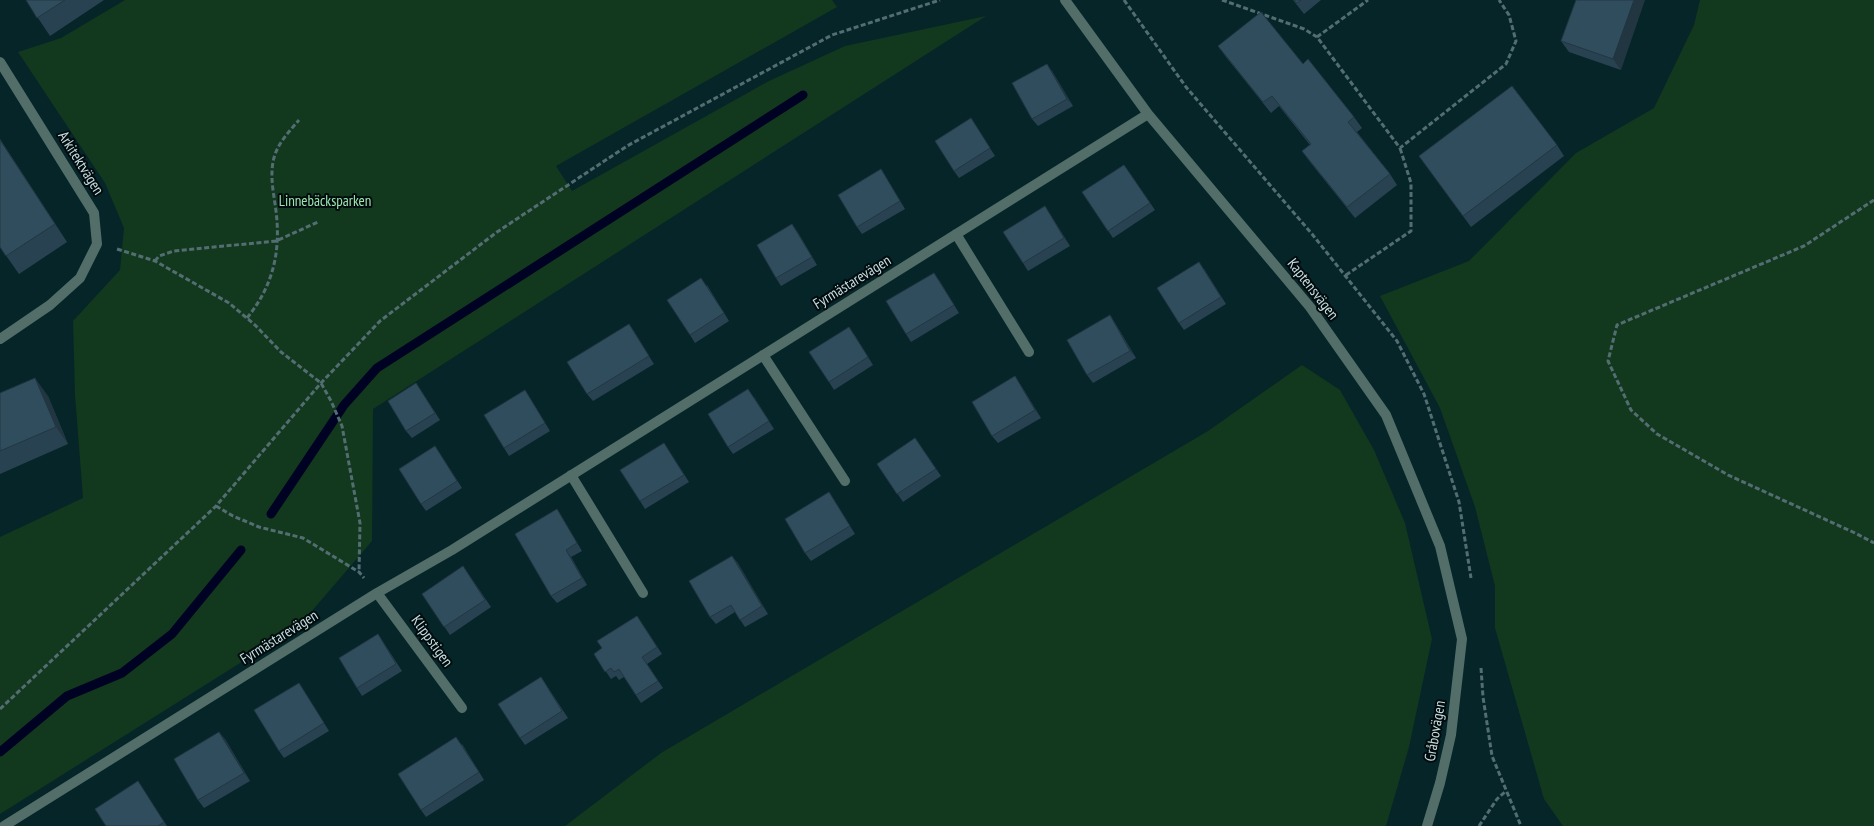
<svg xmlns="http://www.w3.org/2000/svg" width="1874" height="826" viewBox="0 0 1874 826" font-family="'PT Sans Narrow',sans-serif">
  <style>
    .green { fill: #12381e }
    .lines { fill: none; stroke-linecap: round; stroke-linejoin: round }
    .stream { stroke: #000223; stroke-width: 9 }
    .path { stroke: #536e72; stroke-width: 3; stroke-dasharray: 5 2.5; stroke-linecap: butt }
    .minor { stroke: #536e68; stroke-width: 10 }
    .wall { fill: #294251 }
    .shaded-wall { fill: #223642 }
    .building { fill: #304d5e; stroke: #223642 }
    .labels { text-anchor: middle; stroke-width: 4; stroke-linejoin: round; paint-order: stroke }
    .street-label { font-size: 15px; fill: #c8dde0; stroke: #010c0e }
    .park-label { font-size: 15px; fill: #9ee5af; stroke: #010c0e }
  </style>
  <rect width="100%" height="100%" fill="#062529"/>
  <path class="green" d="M125,0h707l5,7 -281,159 16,25 197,-110 76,-35 141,-30 -613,393 -1,132 -73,85 -299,188v-277l83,-39 -8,-103 -2,-74 47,-51 4,-42 -19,-45 -87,-131 43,-14z
    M1700,0h174v826h-311l-19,-27 -49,-171v-42l-20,-79 -35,-99 -60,-112 89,-35 107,-108 78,-45 40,-83z
    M1302,365l38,25 34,60 31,73 27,116 -23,108 -23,79h-821l96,-73 547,-322z"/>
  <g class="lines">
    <path class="stream" d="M271,514l73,-109 33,-37 426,-273
      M0,752l67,-56 55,-23 50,-39 69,-84"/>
    <path class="path" d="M1124,0l62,87 126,147 85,107 27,53 35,108 12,76
      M1222,0l82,29 13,8 83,111 106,-84 10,-23 -7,-26 -10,-15
      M1317,37l51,-37
      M1874,200l-70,46 -187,79 -9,36 23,49 26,24 71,41 127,58 19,10
      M117,249l38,12 74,42 26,22 26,27 40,31 10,18 11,25 18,97 -1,49
      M155,261l4,-5 15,-5 102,-10 42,-19
      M1346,275l65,-44v-48l-11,-35
      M247,318c26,-32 34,-66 29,-107 -2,-16 -6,-32 -3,-49 3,-17 15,-29 26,-42
      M216,506l17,10 26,11 44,11 56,34 5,6
      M1481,668l2,29 9,59 29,70
      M0,709l216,-203 105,-123 59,-62 117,-89 130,-86 205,-111 108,-35
      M1479,826l18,-27 9,-8"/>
    <path class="minor" d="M1065,0l83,114 162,193 76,108 54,131 22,93 -11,96 -11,48 -13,43
      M0,62l94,151 3,31 -17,34 -30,27 -50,34
      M956,234l73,118
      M763,355l82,126
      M571,475l72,118
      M377,593l85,115
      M4,826l373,-233 75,-43 696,-436"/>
  </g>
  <path class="wall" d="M26,0h78l-54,36z
    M1293,0h28l-17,14z
    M1576,0l45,70 -52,-18 -8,-11z
    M1218,46l85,18 51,53 8,11 -5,4 33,42 7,11 -42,33 -45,-56 -8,-11 8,-6 -31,-39 -8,7 -45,-56z
    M1052,71l21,35 -35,20 -6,-7z
    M971,118l24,38 -36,22 -5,-7z
    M0,139l67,103 -48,32 -19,-27z
    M1557,145l7,11 -93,71 -52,-71z
    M1124,165l31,45 -42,28 -31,-46z
    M881,169l24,40 -43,25 -5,-7z
    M1050,214l20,32 -42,25 -5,-8z
    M797,231l20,34 -36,21 -5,-8z
    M1204,269l22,35 -42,26 -5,-7z
    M939,280l20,33 -48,29 -5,-8z
    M707,285l22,36 -34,22 -5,-8z
    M1115,323l21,35 -43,25 -6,-8z
    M629,324l25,40 -61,37 -6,-7z
    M854,334l19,31 -39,25 -5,-8z
    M416,383l24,37 -28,18 -6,-7z
    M1020,384l21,34 -43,25 -6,-7z
    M0,393l48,3 20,48 -68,30z
    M754,397l20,32 -41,25 -5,-7z
    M530,398l20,33 -41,25 -5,-8z
    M915,438l26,38 -38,26 -26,-38z
    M664,443l25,39 -44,27 -5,-8z
    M435,446l27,42 -36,23 -5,-7z
    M829,492l26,42 -44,27 -6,-8z
    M557,509l25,42 -11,6 16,28 -30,18 -6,-7z
    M732,556l36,58 -23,13 -10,-15 -19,12 -6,-7z
    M463,566l28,41 -41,28 -28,-41z
    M637,616l25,38 -15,10 16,24 -22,15 -17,-26 -5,3 -3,-4 -5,3 -17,-25 8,-6z
    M378,634l24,37 -40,25 -5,-8z
    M541,677l27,41 -43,27 -5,-7z
    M299,683l30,48 -45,27 -5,-7z
    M225,739l25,42 -46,27 -6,-8z
    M462,744l22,36 -58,37 -5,-7z
    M143,789l24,37h-61z"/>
  <path class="shaded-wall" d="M1634,0h11l-24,70 -8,-11z
    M1047,64l5,7 21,35 -6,-7z
    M0,139l67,103 -12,-18 -55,-84z
    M1045,206l25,40 -6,-8z
    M792,224l5,7 20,34 -5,-8z
    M934,273l5,7 20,33z
    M1110,315l5,8 21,35 -6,-7z
    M629,324l5,7 20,33z
    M1015,376l5,8 21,34 -6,-8z
    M35,378l13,18 20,48 -12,-17z
    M566,550l5,7 16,28 -5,-7z
    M732,556l6,7 30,51 -6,-8z
    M219,732l6,7 25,42 -6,-8z"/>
  <path class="building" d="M26,0h39l-28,18z
    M1294,0h7l-4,3z
    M1576,0h58l-21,59 -52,-18z
    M1261,12l42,52 5,-5 46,58 -6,5 42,52 -43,33 -45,-56 9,-7 -39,-48 -9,6 -45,-56z
    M1047,64l20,35 -35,20 -20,-36z
    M1512,86l45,59 -94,71 -44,-60z
    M971,118l19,30 -36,23 -19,-30z
    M0,140l55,84 -49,32 -6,-9z
    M1124,165l26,38 -42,28 -26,-39z
    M881,169l19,32 -43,26 -19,-32z
    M1045,206l19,32 -41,25 -20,-31z
    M792,224l20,33 -36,21 -19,-33z
    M1199,262l22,35 -42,26 -22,-35z
    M934,273l20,32 -48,29 -20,-33z
    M701,278l23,35 -34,22 -23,-35z
    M1110,315l20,36 -43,24 -20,-35z
    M629,324l20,32 -62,38 -20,-32z
    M849,327l19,30 -39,25 -20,-30z
    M1015,376l20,34 -43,26 -20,-34z
    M35,378l21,49 -56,24v-58z
    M416,383l19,30 -29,18 -18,-30z
    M748,389l21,32 -41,26 -20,-33z
    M525,390l20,33 -41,25 -20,-33z
    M915,438l21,31 -39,25 -20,-30z
    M664,443l20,32 -44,26 -20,-31z
    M435,446l22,35 -36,23 -22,-35z
    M829,492l21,34 -45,27 -20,-34z
    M557,509l20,34 -11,7 16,28 -31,18 -36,-62z
    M732,556l30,50 -22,14 -9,-15 -21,12 -21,-36z
    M463,566l22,34 -41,27 -22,-33z
    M637,616l20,31 -15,10 16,24 -22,14 -17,-26 -5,3 -3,-4 -6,4 -11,-18 8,-6 -5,-7z
    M378,634l18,30 -39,24 -18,-30z
    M541,677l21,34 -42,27 -22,-34z
    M299,683l25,40 -45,28 -25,-41z
    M219,732l25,41 -46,27 -24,-41z
    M456,737l23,35 -58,38 -23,-36z
    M138,781l26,41 -6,4h-52l-11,-17z"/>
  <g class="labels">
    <g class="street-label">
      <text transform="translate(81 163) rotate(58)" y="5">Arkitektvägen</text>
      <text transform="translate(852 282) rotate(-32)" y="5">Fyrmästarevägen</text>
      <text transform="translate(1313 289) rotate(52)" y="5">Kaptensvägen</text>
      <text transform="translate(279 637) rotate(-32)" y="5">Fyrmästarevägen</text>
      <text transform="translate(432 641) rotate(54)" y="5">Klippstigen</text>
      <text transform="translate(1435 731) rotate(-80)" y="5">Gråbovägen</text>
    </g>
    <g class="park-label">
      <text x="325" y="206">Linnebäcksparken</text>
    </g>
  </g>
</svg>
